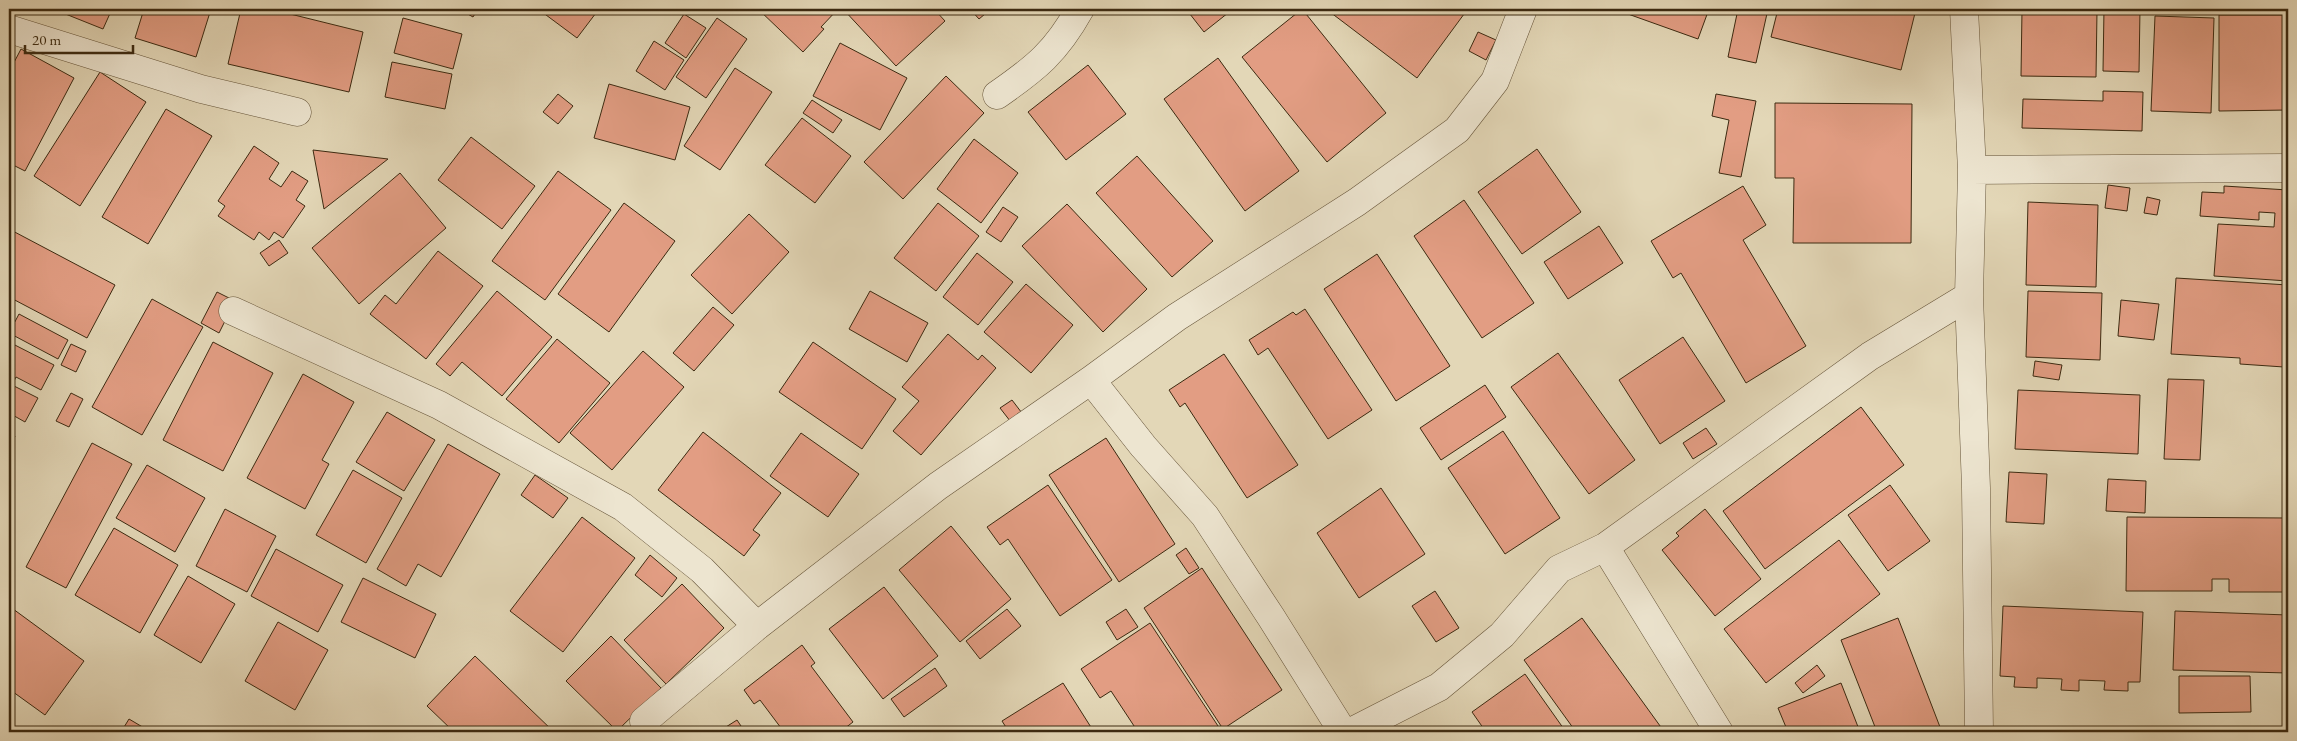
<svg xmlns="http://www.w3.org/2000/svg" width="2297" height="741" viewBox="0 0 2297 741" font-family="'EB Garamond',serif">
  <style>
    .building { fill: #e29d83; stroke: #3c2a11 }
    .lines { fill: none; stroke-linecap: round; stroke-linejoin: round }
    .minor-casing { stroke: #66553a; stroke-width: 29 }
    .minor { stroke: #ede5d0; stroke-width: 28 }
  </style>
  <rect width="100%" height="100%" fill="#e3d7b7"/>
  <filter id="stains"><feTurbulence type="fractalNoise" baseFrequency=".004" numOctaves="4"/><feColorMatrix values="0 0 0 0 .2 0 0 0 0 .09 0 0 0 0 .02 0 0 0 .5 -.17"/></filter>
  <radialGradient id="worn" r=".72"><stop offset=".6" stop-color="#630" stop-opacity="0"/><stop offset="1" stop-color="#630" stop-opacity=".3"/></radialGradient>
  <path class="building" d="M53,9h59l-9,20z
    M144,9h67l-15,48 -61,-19z
    M241,9h29l93,23 -14,60 -121,-28z
    M459,9h19l-5,8z
    M538,9h61l-22,29z
    M758,9h80l-17,18 3,2 -21,23z
    M843,9h91l11,12 -49,45z
    M970,9h21l-12,10z
    M1186,9h47l-29,23z
    M1302,9l84,104 -59,49 -85,-105z
    M1326,9h140l1,1 -50,68z
    M1614,9h95l-11,30z
    M1738,9h30l-12,54 -28,-6z
    M1778,9h138l-15,61 -130,-33z
    M2104,9h36l-1,63 -36,-1z
    M2022,10l75,1 -1,66 -75,-1z
    M684,14l22,14 -20,30 -21,-15z
    M2219,15h69v95l-69,1z
    M2155,16l59,2 -3,95 -60,-2z
    M403,18l59,16 -9,35 -59,-16z
    M717,18l30,21 -41,59 -30,-21z
    M1478,32l18,8 -10,20 -17,-9z
    M654,41l30,19 -19,30 -29,-19z
    M840,43l67,35 -27,52 -67,-34z
    M21,49l53,29 -49,93 -16,-8v-91z
    M1218,58l81,113 -54,40 -81,-112z
    M392,62l60,12 -7,35 -60,-12z
    M1088,65l38,49 -60,46 -38,-48z
    M735,68l37,24 -52,78 -36,-24z
    M100,72l46,30 -66,104 -46,-30z
    M946,76l38,37 -81,86 -39,-37z
    M609,84l81,23 -15,53 -81,-22z
    M2103,91l40,1 -1,39 -120,-3 1,-29 80,2z
    M558,94l15,12 -15,18 -15,-12z
    M1716,94l40,7 -15,76 -22,-4 10,-53 -17,-4z
    M812,100l30,20 -9,13 -30,-20z
    M1775,103l137,1 -1,139h-118l1,-65h-19z
    M166,109l46,27 -64,108 -46,-27z
    M802,118l49,38 -36,47 -50,-38z
    M471,137l64,49 -33,43 -64,-49z
    M974,139l44,34 -37,50 -44,-34z
    M254,146l25,17 -10,16 12,8 11,-16 16,10 -12,19 9,6 -22,32 -9,-6 -5,8 -10,-8 -5,8 -36,-24 7,-10 -7,-5z
    M1537,149l44,63 -59,42 -44,-62z
    M313,150l75,9 -64,50z
    M1137,156l76,85 -41,36 -76,-84z
    M558,171l53,39 -66,90 -53,-39z
    M400,173l46,55 -87,76 -47,-56z
    M2108,185l22,3 -3,23 -22,-3z
    M1743,186l23,39 -23,15 63,106 -60,37 -65,-110 -8,5 -22,-37z
    M2224,186l64,4v91l-74,-5 4,-52 56,3 1,-14 -16,-1v8l-59,-4 2,-24 22,1z
    M2147,197l13,3 -3,15 -13,-2z
    M1464,200l70,103 -52,35 -68,-102z
    M2028,202l70,3 -2,82 -70,-2z
    M624,203l51,38 -66,91 -51,-38z
    M938,203l41,33 -43,55 -42,-33z
    M1067,204l80,85 -44,43 -81,-86z
    M1003,207l15,10 -17,25 -15,-10z
    M749,214l40,38 -57,62 -41,-39z
    M1599,226l24,37 -55,36 -24,-37z
    M9,229l106,56 -28,53 -78,-41z
    M279,240l9,13 -19,13 -9,-13z
    M438,251l45,35 -57,73 -56,-45 15,-19 11,9z
    M977,253l36,29 -35,43 -35,-28z
    M1377,254l73,112 -54,35 -72,-112z
    M2176,278l112,7v76h-4v6l-44,-3v-6l-69,-4z
    M1026,284l47,41 -42,48 -47,-41z
    M497,291l55,46 -50,59 -40,-34 -12,14 -14,-12z
    M870,291l58,32 -21,39 -58,-33z
    M2028,291l74,2 -2,67 -74,-3z
    M217,292l18,9 -16,32 -18,-10z
    M152,299l51,28 -61,108 -50,-28z
    M2121,300l38,4 -5,36 -36,-4z
    M713,307l21,18 -40,46 -21,-18z
    M1305,309l67,101 -44,29 -60,-91 -10,7 -9,-15 44,-28 3,3z
    M19,314l49,26 -10,19 -49,-26z
    M948,334l30,26 4,-5 14,13 -75,87 -28,-24 26,-30 -17,-14z
    M1683,337l42,64 -65,43 -41,-64z
    M557,339l53,44 -51,60 -53,-44z
    M9,342l45,23 -13,25 -25,-13 -4,8 26,13 -13,24 -16,-9z
    M213,342l60,31 -50,98 -60,-31z
    M813,342l83,57 -34,50 -83,-57z
    M71,344l15,7 -10,21 -15,-7z
    M643,351l41,36 -72,83 -42,-37z
    M1558,353l77,107 -46,34 -78,-107z
    M1224,354l74,111 -51,33 -62,-95 -5,4 -11,-17z
    M2035,361l27,4 -3,15 -26,-4z
    M303,374l51,28 -32,58 7,4 -24,45 -58,-31z
    M2168,379l36,1 -4,80 -36,-1z
    M1485,385l21,32 -65,43 -21,-32z
    M2018,390l122,5 -2,59 -123,-5z
    M71,393l12,6 -14,28 -13,-6z
    M1012,400l13,17 -11,9 -14,-18z
    M1861,407l43,58 -139,104 -42,-58z
    M387,412l48,28 -31,51 -48,-29z
    M1706,428l11,16 -24,15 -10,-16z
    M1503,431l57,87 -55,36 -57,-86z
    M703,432l78,61 -28,37 7,5 -16,21 -86,-66z
    M801,433l58,41 -31,43 -58,-41z
    M9,434l6,2 -6,18z
    M1106,438l69,106 -56,38 -70,-107z
    M92,443l40,21 -66,124 -40,-21z
    M448,444l52,30 -59,103 -23,-13 -12,22 -29,-17z
    M147,465l58,33 -30,54 -59,-34z
    M353,470l49,28 -36,65 -50,-28z
    M2009,472l38,2 -3,50 -38,-2z
    M535,475l33,23 -15,20 -32,-23z
    M2108,479l38,2 -1,32 -39,-2z
    M1048,485l64,95 -52,36 -52,-77 -8,6 -13,-18z
    M1890,485l40,56 -42,30 -40,-56z
    M1381,488l44,66 -66,44 -42,-65z
    M225,509l51,27 -29,56 -51,-26z
    M1705,509l56,70 -46,37 -53,-66 17,-14 -3,-3z
    M582,517l53,41 -72,94 -53,-41z
    M2127,517l161,1v74h-59v-13h-17v12h-86z
    M951,526l60,73 -51,43 -61,-72z
    M114,528l64,37 -38,68 -65,-38z
    M1839,540l41,54 -114,89 -42,-54z
    M1186,548l13,20 -10,6 -13,-19z
    M276,549l67,36 -25,47 -67,-36z
    M650,555l27,23 -15,19 -27,-22z
    M1202,568l80,122 -59,39 -79,-121z
    M188,576l47,28 -34,59 -47,-28z
    M363,578l73,36 -21,44 -74,-36z
    M682,584l42,44 -58,56 -42,-44z
    M884,587l54,69 -55,43 -54,-70z
    M1435,591l24,37 -23,14 -24,-36z
    M9,606l75,55 -39,54 -36,-26z
    M2003,606l140,6 -3,70h-12v9l-24,-1 1,-9 -26,-1v11l-18,-1 1,-11 -25,-1v10l-23,-1 1,-10 -15,-1z
    M1007,609l14,17 -41,33 -14,-18z
    M1126,609l12,18 -21,13 -11,-18z
    M2175,611l113,4v58l-115,-3z
    M1582,618l81,112 -3,2h-84l-52,-72z
    M1898,618l42,109 -12,5h-51l-36,-92z
    M278,622l50,28 -33,60 -50,-29z
    M1150,623l72,109h-84l-27,-41 -11,7 -19,-29z
    M611,636l50,52 -44,43 -51,-50z
    M802,645l13,18 -4,3 42,56 -13,10h-56l-24,-32 -6,4 -10,-14z
    M475,656l79,76h-100l-27,-26z
    M1817,665l8,11 -22,17 -8,-10z
    M935,668l12,18 -43,31 -13,-18z
    M1525,674l41,58h-80l-14,-20z
    M2179,676h71l1,36 -72,1z
    M1063,683l31,49h-85l-7,-11z
    M1841,683l19,49h-72l-10,-24z
    M129,719l22,13h-30z
    M737,720l8,12h-27z"/>
  <g class="lines">
    <defs>
      <path id="minor" d="M1964,9l8,161 -3,126 7,192 3,244
        M9,29l192,60 96,23
        M997,95c39,-27 59,-43 83,-86
        M1972,170l316,-2
        M233,311l206,94 184,102 79,63 55,56
        M1091,380l52,66 62,70 66,101 72,115
        M1605,547l114,185
        M644,721l113,-95 181,-140 153,-106 86,-63 180,-115 100,-72 38,-49 28,-72
        M1351,732l88,-45 63,-52 57,-66 46,-22 265,-191 99,-60"/>
    </defs>
    <use href="#minor" class="minor-casing"/>
    <use href="#minor" class="minor"/>
  </g>
  <rect width="2297" height="741" fill="none" stroke="#e3d7b7" stroke-width="30"/>
  <rect x="10" y="10" width="2277" height="721" fill="none" stroke="#3c2a11" stroke-width="2.5"/>
  <rect x="15" y="15" width="2267" height="711" fill="none" stroke="#3c2a11"/>
  <path d="M25 45v8h108v-8" fill="none" stroke="#3c2a11" stroke-width="2.5"/>
  <text x="32" y="45" font-size="15" fill="#3c2a11" stroke="#ede5d0" stroke-width="4" paint-order="stroke">20 m</text>
  <rect width="100%" height="100%" filter="url(#stains)"/>
  <rect width="100%" height="100%" fill="url(#worn)"/>
</svg>
